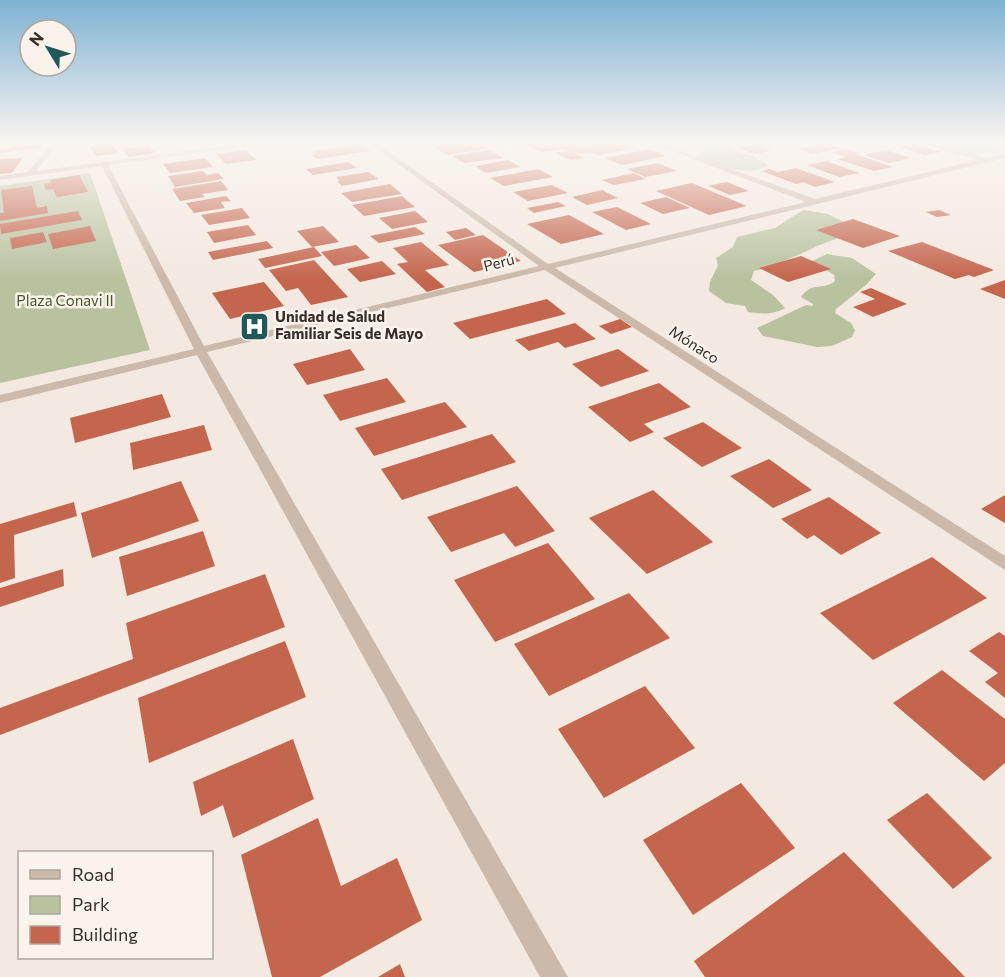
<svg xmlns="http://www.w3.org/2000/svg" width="1005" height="977" viewBox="0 0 1005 977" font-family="Commissioner,sans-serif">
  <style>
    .green { fill: #b8c29f }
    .building { fill: #c4654d }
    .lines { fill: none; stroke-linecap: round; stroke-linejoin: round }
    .street { fill: #cbb9ab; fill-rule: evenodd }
    .labels { text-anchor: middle; stroke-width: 5; stroke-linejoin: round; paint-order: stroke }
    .far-street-label { font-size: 15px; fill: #392f2a; stroke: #faf3ec }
    .far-park-label { font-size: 15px; fill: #4a572e; stroke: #faf3ec }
    .far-poi-label { font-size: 15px; font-weight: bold; fill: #392f2a; stroke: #faf3ec; text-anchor: start }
  </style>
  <rect width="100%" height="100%" fill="#f3e9e0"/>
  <path class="green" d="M682,143h29l10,3 19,-3h36l-3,7 -16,-5 -28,5 24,6 15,9c-18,14 -52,-1 -72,-8l9,-7z
    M935,143h42l24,7 -28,5z
    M90,173l60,177 -150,33v-197z
    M803,210l25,4 16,8 1,14c-32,9 -59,28 -91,35l-3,9 22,15 12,13c-12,7 -23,6 -37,4l-3,-6 -19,-3 -17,-12 1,-9 8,-17 -2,-7 17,-11 4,-10 38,-9z
    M827,254l25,4 24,16 -10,11 -30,24 -1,4 16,10 4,7 -3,7 -20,9 -15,1 -54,-11 -6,-8 49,-23 7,1v-2l-12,-7c11,-16 22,-6 34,-16l-1,-6 -22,-14z"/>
  <path class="building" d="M111,143l8,10 -23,3 -7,-10z
    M307,143h30v1l-23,3z
    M454,143h26l10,5 -43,7 -15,-9z
    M521,143h49l9,4 42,-4 14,5 -37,7 -9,-3 -14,2 9,4 -13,2 -16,-7 13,-2 -5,-2 -21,3z
    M829,143l14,5 -32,6 -14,-5z
    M40,144l2,3 -42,6v-4z
    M360,144l10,7 -53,8 -5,-4 5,-1 -4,-3z
    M915,144l26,8 -16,3 -26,-8z
    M148,145l7,8 -26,4 -6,-8z
    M755,145l16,6 -17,3 -17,-6z
    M650,149l16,7 -44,9 -17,-7z
    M845,149l15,5h-5l38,13 -19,4 -37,-12 9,-2 -15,-5z
    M246,150l10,10 -30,4 -9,-10z
    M489,150l15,8 -41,5 -11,-7z
    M886,150l25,8 -22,5 -25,-8z
    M23,158l-11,15 -12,1v-15z
    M205,158l8,9 -43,6 -7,-9z
    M508,160l12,7 -34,6 -11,-7z
    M827,161l32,12 -20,4 -32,-12z
    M349,162l8,6 -44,7 -7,-6z
    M658,163l19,8 -32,6 -18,-8z
    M796,168l39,14 -20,5 -12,-5 -7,2 -35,-13 8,-2 9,3z
    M538,169l15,8 -49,9 -14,-8z
    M203,171l4,4 11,-2 6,6 -49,8 -7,-11z
    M368,172l11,7 -37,7 -5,-5h3l-4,-4z
    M634,173l12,6 -32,6 -12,-5z
    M79,175l9,17 -31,5 -4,-8 -7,1 -2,-6 7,-1 -1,-3z
    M221,181l7,9 -26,4 3,3 -25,4 -8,-12z
    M727,182l22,9 -19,4 -22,-9z
    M692,183l55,23 -38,9 -53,-24z
    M390,184l12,10 -50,8 -11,-9z
    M552,185l16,8 -40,8 -15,-9z
    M32,186l5,22 10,-2 1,7 -48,8v-8h4l-3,-23z
    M602,190l16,8 -31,7 -15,-8z
    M226,196l5,5 -10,1 4,6 -31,5 -8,-10z
    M402,196l13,11 -51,9 -12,-11z
    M666,197l24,11 -27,6 -23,-11z
    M558,202l8,4 -32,7 -7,-5z
    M617,207l34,17 -25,6 -34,-18z
    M242,208l8,10 -41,7 -8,-10z
    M939,210l12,5 -14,2 -11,-5z
    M78,211l4,9 -81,14 -1,-10z
    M415,211l13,11 -36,7 -13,-11z
    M569,215l35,19 -43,10 -34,-20z
    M853,219l47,17 -37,12 -47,-18z
    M248,225l8,10 -42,8 -7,-11z
    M90,226l6,15 -43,8 -5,-15z
    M323,226l16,16 -27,5 -15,-16z
    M415,227l10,7 -46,9 -9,-7z
    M466,228l10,7 -21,5 -9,-8z
    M43,232l4,10 -35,7 -2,-11z
    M483,235l38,26 -47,11 -36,-27z
    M267,241l6,7 -60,12 -5,-8z
    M421,242l28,23 -24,5 20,17 -18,5 -30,-28 11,-2 -15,-14z
    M922,242l72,28 -20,7 -5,-2 -14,4 -67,-28z
    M356,245l14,13 -36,8 -13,-14z
    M314,247l8,9 -57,12 -7,-9z
    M801,256l30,13 -43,13 -29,-14z
    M314,260l34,37 -37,8 -13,-17 -12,3 -17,-21z
    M382,261l14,13 -36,8 -13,-13z
    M1005,280v19l-25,-10z
    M264,282l20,24 -54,13 -18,-26z
    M871,288l36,16 -34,13 -20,-10 22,-8 -15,-7z
    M547,299l19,15 -96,25 -17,-16z
    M620,319l12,8 -21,7 -12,-8z
    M575,323l21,16 -31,9 -7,-6 -29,9 -14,-11z
    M350,349l15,21 -58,15 -14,-21z
    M618,349l31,22 -48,16 -29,-23z
    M387,378l19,24 -66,19 -17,-26z
    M659,383l32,24 -47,17 10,8 -24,10 -42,-35z
    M162,394l9,23 -96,26 -5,-25z
    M445,402l22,25 -93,29 -19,-28z
    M703,422l39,26 -40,19 -39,-29z
    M204,425l8,25 -79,20 -3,-27z
    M492,434l24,28 -114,38 -21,-31z
    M769,459l43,31 -39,18 -43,-32z
    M181,481l18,40 -107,37 -11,-45z
    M517,486l38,45 -40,16 -11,-14 -53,19 -24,-35z
    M653,490l60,52 -66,32 -58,-56z
    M1005,495v28l-24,-14z
    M829,497l52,36 -40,22 -27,-20 -7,4 -26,-20z
    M74,502l3,14 -63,19 1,43 -15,5v-59z
    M203,531l12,35 -88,30 -8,-39z
    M548,543l47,56 -100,43 -41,-62z
    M932,557l55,41 -114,62 -53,-47z
    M63,569l1,17 -64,21v-19z
    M265,574l20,53 -285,108v-27l133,-49 -7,-36z
    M629,593l41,45 -121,58 -35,-52z
    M999,632l6,4v62l-20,-16 13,-9 -29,-22z
    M285,641l21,56 -157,66 -11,-65z
    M942,670l63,49v44l-21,18 -91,-78z
    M645,686l50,62 -91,50 -46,-69z
    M293,739l21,60 -81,39 -10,-33 -22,11 -8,-34z
    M741,783l54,65 -102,67 -50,-75z
    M927,793l65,65 -39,31 -66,-69z
    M318,818l23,68 56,-28 25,62 -102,57h-48l-31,-122z
    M844,852l121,125h-260l-11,-16z
    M400,964l5,13h-27z"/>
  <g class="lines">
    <path class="street" d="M53,143h6l-23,28 209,-28h15l-3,2 -149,20 96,181 335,-80 -170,-123h7l172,121 258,-62 -155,-59h8l156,56 163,-39 -57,-17h9l57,15 18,-4v4l-450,110 450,288v14l-460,-300 -338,82 361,625h-28l-343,-622 -197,48v-8l194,-46 -92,-183 -102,14v-4l27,-4z"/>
  </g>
  <linearGradient id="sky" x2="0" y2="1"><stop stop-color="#7eb2d2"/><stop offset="0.51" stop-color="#faf5f1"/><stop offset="1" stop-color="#faf5f1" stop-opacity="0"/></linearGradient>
  <rect width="1005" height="279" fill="url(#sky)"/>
  <defs>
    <symbol id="hospital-square" viewBox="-11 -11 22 22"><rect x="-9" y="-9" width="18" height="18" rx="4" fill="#20595a" stroke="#faf3ec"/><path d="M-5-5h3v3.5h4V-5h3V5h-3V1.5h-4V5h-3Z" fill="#fff"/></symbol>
  </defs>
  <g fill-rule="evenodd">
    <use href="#hospital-square" x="238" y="310" width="33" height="33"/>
  </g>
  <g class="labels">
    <g class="far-street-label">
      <text transform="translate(499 263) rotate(-14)" y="5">Perú</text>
      <text transform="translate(694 345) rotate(33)" y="5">Mónaco</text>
    </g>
    <g class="far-park-label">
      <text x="65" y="306">Plaza Conavi II</text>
    </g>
    <g class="far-poi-label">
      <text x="275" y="322">Unidad de Salud<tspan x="275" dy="17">Familiar Seis de Mayo</tspan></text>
    </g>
  </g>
  <rect x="18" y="851" width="195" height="108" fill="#faf3ec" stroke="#ada59e" stroke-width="1.5"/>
  <rect x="30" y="870" width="30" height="9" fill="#cbb9ab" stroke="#ada59e" stroke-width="1.5"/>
  <text x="72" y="881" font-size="18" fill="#392f2a">Road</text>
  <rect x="30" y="896" width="30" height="18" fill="#b8c29f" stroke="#ada59e" stroke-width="1.5"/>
  <text x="72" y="911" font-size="18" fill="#392f2a">Park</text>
  <rect x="30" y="926" width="30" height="18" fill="#c4654d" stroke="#ada59e" stroke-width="1.5"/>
  <text x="72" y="941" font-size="18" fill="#392f2a">Building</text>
  <g transform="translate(48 48) rotate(308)"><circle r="28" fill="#faf3ec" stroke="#ada59e" stroke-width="1.5"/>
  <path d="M0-4.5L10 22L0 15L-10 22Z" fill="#20595a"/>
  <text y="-9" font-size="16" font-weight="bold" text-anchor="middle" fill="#392f2a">N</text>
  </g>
</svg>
